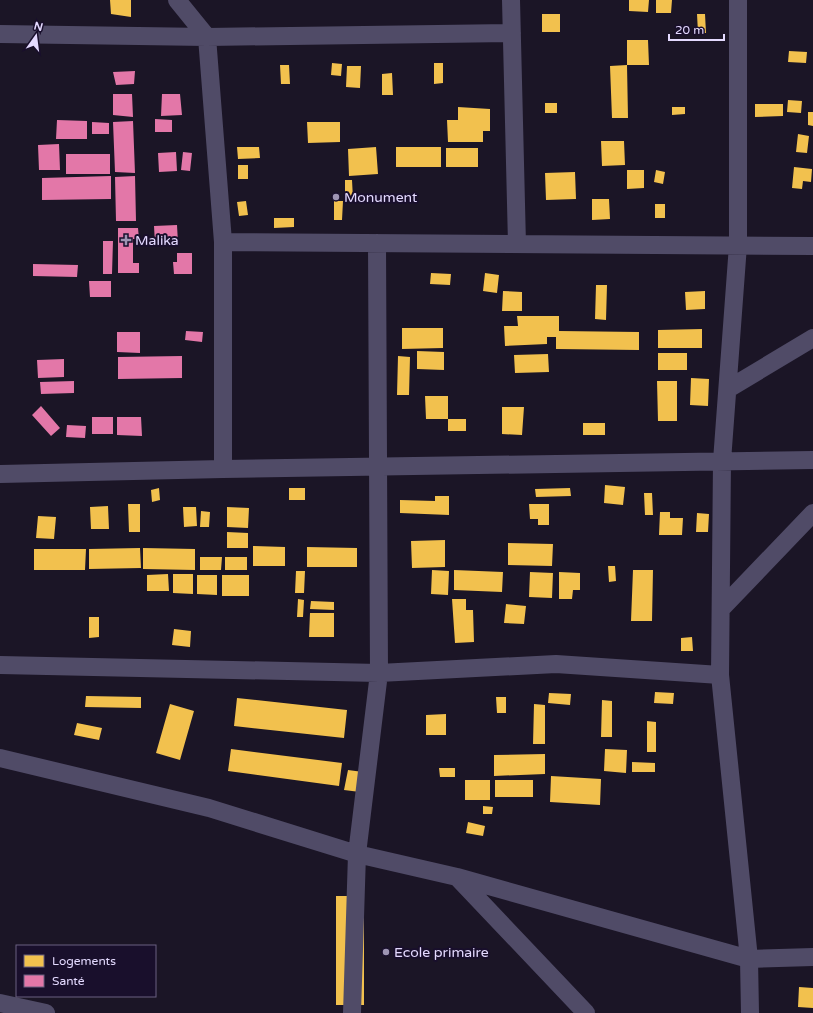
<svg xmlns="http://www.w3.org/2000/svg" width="813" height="1013" viewBox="0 0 813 1013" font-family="'Varela Round',sans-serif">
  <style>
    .homes { fill: #f2c14e }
    .health { fill: #e377a8 }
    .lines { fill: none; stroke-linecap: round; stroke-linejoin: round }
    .street { stroke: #504b67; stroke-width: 18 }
    .poi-dot { fill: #9e95b3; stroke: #190f2c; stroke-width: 1.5 }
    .labels { text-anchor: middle; stroke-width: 4; stroke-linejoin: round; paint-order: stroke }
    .poi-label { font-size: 14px; fill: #e4daff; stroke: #190f2c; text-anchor: start }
  </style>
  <rect width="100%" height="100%" fill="#1b1526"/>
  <path class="homes" d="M110,0h21v17l-20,-3z
    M629,0h20l-1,12 -19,-1z
    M656,0h16l-1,13h-15z
    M542,14h18v18h-18z
    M697,14h8l1,19h-8z
    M627,40h21l1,25h-22z
    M789,51l18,1 -1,11 -18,-1z
    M332,63l10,1 -1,12 -10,-1z
    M434,63h9v20l-9,1z
    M280,65h9l1,19h-9z
    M627,65l1,53h-16l-2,-52z
    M347,66h14l-1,22 -14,-1z
    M392,73l1,22h-11v-21z
    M788,100l14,1 -1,12 -14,-1z
    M545,103h12v10h-12z
    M755,104h28v12l-28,1z
    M458,107l32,2v22h-7v11h-35l-1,-22h11z
    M672,107h13v7l-13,1z
    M808,112h5v14l-5,-1z
    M307,122h33v20l-32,1z
    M798,134l11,2 -2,17 -11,-1z
    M601,141h23l1,24 -23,1z
    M237,147h22l1,11 -22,1z
    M376,147l2,27 -29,2 -1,-27z
    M396,147h45v20h-45z
    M446,148h32v19h-32z
    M238,165h10v14h-10z
    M794,167l18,2 -1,13 -8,-1 -1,8 -10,-1z
    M627,170h17v18l-17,1z
    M656,170l9,2 -2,12 -9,-2z
    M575,172l1,27 -30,1 -1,-27z
    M345,180h7l1,19h-8z
    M592,199h17l1,20 -18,1z
    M246,201l2,14 -9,1 -2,-14z
    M334,201h9l-1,19h-8z
    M655,204h10v14h-10z
    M274,218h20v9l-20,1z
    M431,273l20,1 -1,11 -20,-1z
    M485,273l14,2 -2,18 -14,-2z
    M596,285h11l-1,35 -11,-1z
    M503,291l19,1v19h-20z
    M705,291v18l-19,1 -1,-18z
    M517,316h42v15l80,1v18l-83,-1v-12h-9v7l-42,2 -1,-20h14z
    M402,328h41v20l-41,1z
    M702,329v19h-44v-18z
    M417,351l27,1v18l-27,-1z
    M658,353h29v17h-29z
    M548,354l1,18 -34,1 -1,-18z
    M398,356l12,1 -1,38h-12z
    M691,378l18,1 -1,27 -18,-1z
    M657,381h20v40h-19z
    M425,396h23v23h-22z
    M502,407h22l-2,28 -20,-1z
    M448,419h18v12h-18z
    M583,423h22v12h-22z
    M605,485l20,2 -2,18 -19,-2z
    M159,488l1,12 -8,2 -1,-12z
    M289,488h16v12h-16z
    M570,488l1,8 -35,1 -1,-8z
    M644,493h8l1,22h-8z
    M435,496h14v19l-49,-2v-13l35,1z
    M128,504h12v28h-11z
    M529,504h20v21h-11v-6h-8z
    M108,506l1,23h-18l-1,-22z
    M183,507h13l1,19 -13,1z
    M227,507l22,1 -1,20 -21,-1z
    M201,511l9,1 -1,15h-9z
    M660,512h10v6h13l-1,17h-23z
    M697,513l12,1 -1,18h-12z
    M38,516l18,1 -2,22 -18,-1z
    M227,532l21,1v15h-21z
    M445,540v27l-33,1 -1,-27z
    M508,543l45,1 -1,22 -44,-1z
    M253,546l32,1v19h-32z
    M307,547l50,1v19h-50z
    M140,548l1,20 -52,1v-20z
    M143,548l52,1v21l-52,-1z
    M34,549h52l-1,21h-51z
    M200,557h22l-1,13h-21z
    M225,557h22v13h-22z
    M608,566h7l1,15 -7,1z
    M432,570l17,1 -1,24 -17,-1z
    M454,570l49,2 -1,20 -48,-2z
    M633,570h20l-1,51h-21z
    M296,571h9l-1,22h-9z
    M530,572l23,1 -1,25 -23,-1z
    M559,572l21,1v17h-7l-1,9h-13z
    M168,574l1,17h-22v-16z
    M173,574h20v20l-20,-1z
    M197,575h20v20l-20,-1z
    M222,575h27v21h-27z
    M298,599l6,1 -1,17h-6z
    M452,599h14v11h7l1,32 -19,1z
    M311,601l23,1v8l-24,-1z
    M506,604l20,2 -2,18 -20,-1z
    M310,613h24v24h-25z
    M89,617h10v20l-10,1z
    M174,629l17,2 -1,16 -18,-2z
    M692,637l1,14h-12v-13z
    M655,692l19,1 -1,11 -19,-1z
    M549,693l22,1 -1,11 -22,-2z
    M86,696l55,1v11l-56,-1z
    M496,697h10v16h-9z
    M237,698l110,12 -3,28 -110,-12z
    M602,700l10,1v36h-11z
    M170,704l24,7 -14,49 -24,-7z
    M534,704l11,1v39h-12z
    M446,714v21h-20v-20z
    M647,721l9,1v30h-9z
    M77,723l25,5 -3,12 -25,-5z
    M231,749l111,14 -3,23 -111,-15z
    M605,749l22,1 -1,23 -22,-2z
    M545,754v20l-51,2v-21z
    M632,762l23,1v9h-23z
    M439,768h16v9h-15z
    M348,770l15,2 -3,20 -16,-2z
    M551,776l50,3 -1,26 -50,-3z
    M465,780h25v20h-25z
    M495,780h38v17h-38z
    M483,806l10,1 -1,7h-9z
    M468,822l17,4 -2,10 -17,-3z
    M336,896h28v109h-28z
    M799,987l14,1v20l-15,-1z"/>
  <path class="health" d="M135,71l-1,13 -18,1 -3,-13z
    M113,94h19l1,23 -20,-2z
    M162,94h18l2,21 -21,1z
    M155,119l17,1v12h-17z
    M57,120l30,1v18h-31z
    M133,121l2,52 -20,-1 -2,-50z
    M92,122l17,1v11h-17z
    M59,144l1,26h-21l-1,-25z
    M176,152l1,19 -18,1 -1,-19z
    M183,152l9,1 -2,18 -9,-1z
    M66,154h44v20h-44z
    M111,176v23l-69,1v-22z
    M135,176l1,45h-20l-1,-44z
    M177,225l1,18 -23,1 -1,-18z
    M118,228h20l1,11h-6v24h6v10h-21z
    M103,241h10l-1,33h-9z
    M177,253h15v21h-18l-1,-12h4z
    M33,264l45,1 -1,12 -44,-1z
    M89,281h22v16h-21z
    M186,331l17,1 -1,10 -17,-2z
    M117,332h23v21l-23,-1z
    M182,356v22l-64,1v-22z
    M64,359v18l-26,1 -1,-18z
    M74,381v12l-33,1 -1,-12z
    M41,406l19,22 -9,8 -19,-21z
    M92,417h21v17h-21z
    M117,417h24l1,19 -25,-1z
    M67,425l19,1 -1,12 -19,-1z"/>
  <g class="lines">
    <path class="street" d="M177,0l30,37 16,205v227
      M511,0l6,244
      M738,0v245l-16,216 -2,214 29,284 1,54
      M0,34l207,3 305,-4
      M223,242l590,4
      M728,389l85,-51
      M0,474l223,-5 590,-9
      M721,609l92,-96
      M0,665l379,8 177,-9 164,11
      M0,758l209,50 148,46 100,23 292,82 64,-2
      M457,877l129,136
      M0,1003l46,10
      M352,1013l5,-159 22,-181 -2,-430"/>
  </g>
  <g class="poi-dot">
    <circle cx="336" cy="197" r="4"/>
    <path d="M124 234h4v4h4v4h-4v4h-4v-4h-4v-4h4z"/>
    <circle cx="386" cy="952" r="4"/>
  </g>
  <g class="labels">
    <g class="poi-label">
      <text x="344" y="202">Monument</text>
      <text x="135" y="245">Malika</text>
      <text x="394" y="957">Ecole primaire</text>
    </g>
  </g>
  <rect x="16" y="945" width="140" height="52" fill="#190f2c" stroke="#6a6080"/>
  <rect x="24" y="955" width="20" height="12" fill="#f2c14e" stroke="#6a6080"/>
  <text x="52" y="965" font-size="12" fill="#e4daff">Logements</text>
  <rect x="24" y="975" width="20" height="12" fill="#e377a8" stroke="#6a6080"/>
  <text x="52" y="985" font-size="12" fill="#e4daff">Santé</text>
  <g transform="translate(36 36) rotate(14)" stroke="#190f2c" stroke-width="3" paint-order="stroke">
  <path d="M0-3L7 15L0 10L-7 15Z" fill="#e4daff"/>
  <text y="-6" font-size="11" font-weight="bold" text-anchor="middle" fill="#e4daff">N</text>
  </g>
  <path d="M669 34v6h55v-6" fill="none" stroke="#e4daff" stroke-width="2"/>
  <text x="675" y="34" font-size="12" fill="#e4daff" stroke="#190f2c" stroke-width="3" paint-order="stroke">20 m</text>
</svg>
